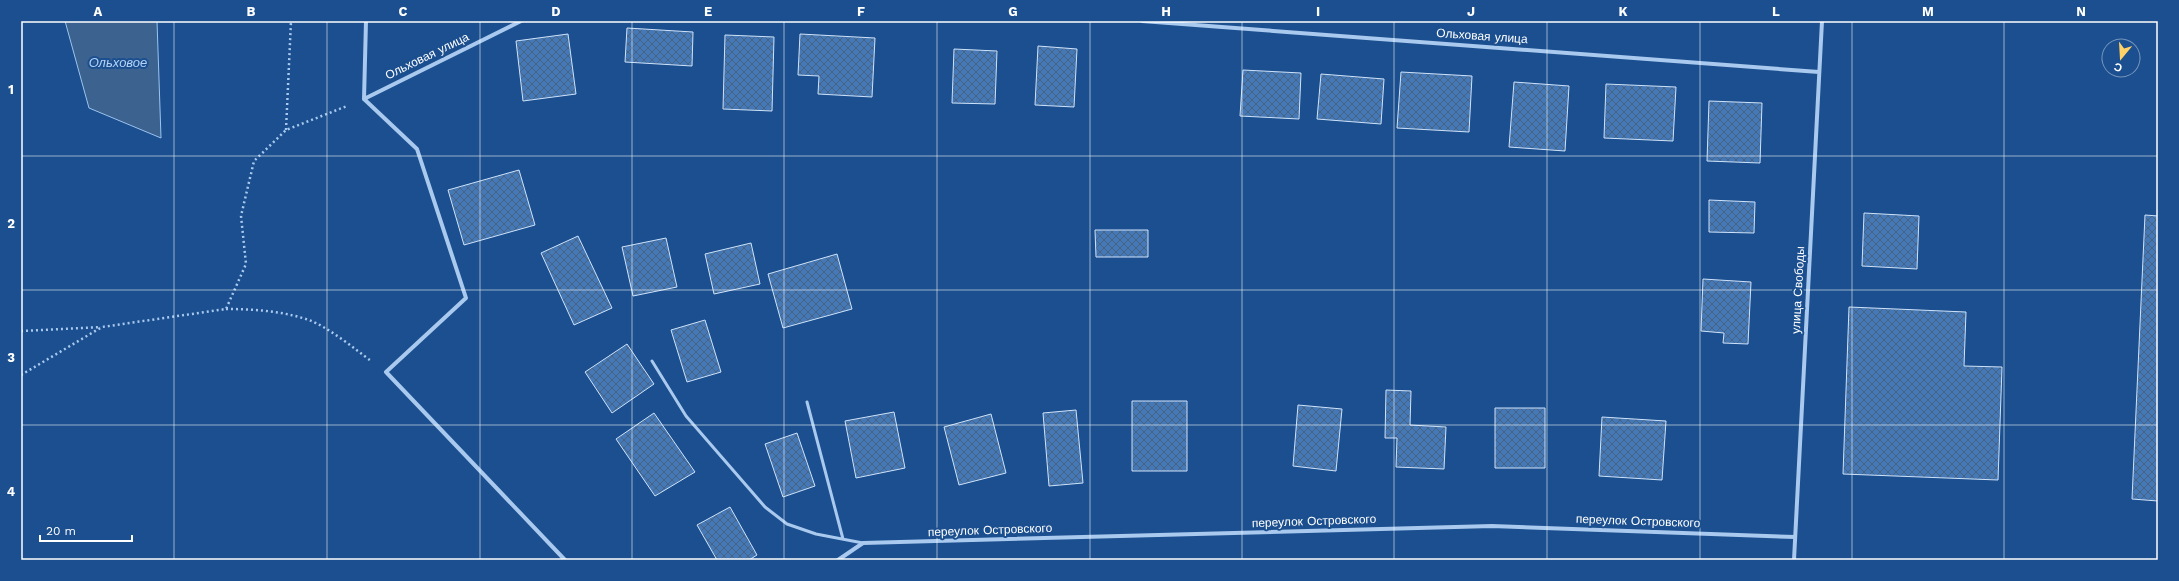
<svg xmlns="http://www.w3.org/2000/svg" width="2179" height="581" viewBox="0 0 2179 581" font-family="'Work Sans',sans-serif">
  <style>
    .water { fill: #3c6290; stroke: #9cc4f0 }
    .building { fill: url(#building-cross-hatch); stroke: #cfe3fa }
    .lines { fill: none; stroke-linecap: round; stroke-linejoin: round }
    .path { stroke: #a9c9ee; stroke-width: 2.5; stroke-dasharray: 2 3; stroke-linecap: butt }
    .lane { stroke: #a9c9ee; stroke-width: 3 }
    .street { stroke: #a9c9ee; stroke-width: 4 }
    .grid { fill: none; stroke: #fff; stroke-width: 1; stroke-opacity: 0.55 }
    .labels { text-anchor: middle; stroke-width: 4; stroke-linejoin: round; paint-order: stroke }
    .street-label { font-size: 12px; fill: #fff; stroke: #1b4f8f }
    .water-label { font-size: 13px; font-style: italic; fill: #b5d3f5; stroke: #1b4f8f }
    .neatline { fill: none; stroke: #fff; stroke-width: 1.5 }
    .grid-label { font-size: 13px; text-anchor: middle; font-weight: bold; fill: #fff }
  </style>
  <defs>
    <pattern id="building-cross-hatch" width="8" height="8" patternUnits="userSpaceOnUse"><rect width="8" height="8" fill="#4478b7"/><path d="M0 0l8 8M0 8l8-8" fill="none" stroke="#486282"/></pattern>
  </defs>
  <rect width="100%" height="100%" fill="#1b4f8f"/>
  <path class="water" d="M65,21h92l4,117 -72,-30z"/>
  <path class="building" d="M627,28l66,4 -1,34 -67,-4z
    M568,34l8,60 -53,7 -7,-60z
    M800,34l75,4 -3,59 -54,-3 1,-18 -21,-1z
    M725,35l49,2 -2,74 -49,-2z
    M1038,46l39,3 -3,58 -39,-2z
    M954,49l43,2 -2,53 -43,-1z
    M1243,70l58,3 -2,46 -59,-3z
    M1401,72l71,4 -3,56 -72,-4z
    M1321,74l63,5 -3,45 -64,-5z
    M1514,82l55,4 -4,65 -56,-4z
    M1606,84l70,3 -3,54 -69,-3z
    M1709,101l53,2 -2,60 -53,-2z
    M519,170l16,55 -71,20 -16,-55z
    M1709,200l46,2 -1,31 -45,-1z
    M1864,213l55,3 -2,53 -55,-3z
    M2145,215l13,1v285l-26,-2z
    M1095,230h53v27h-52z
    M578,236l34,72 -38,17 -33,-72z
    M666,238l11,49 -44,9 -11,-49z
    M751,243l9,41 -46,10 -9,-40z
    M837,254l15,55 -69,19 -15,-54z
    M1703,279l48,3 -3,62 -25,-1 1,-10 -23,-2z
    M1849,307l117,5 -2,54 38,1 -4,113 -155,-6z
    M705,320l16,52 -34,10 -16,-52z
    M627,344l27,40 -42,29 -27,-41z
    M1386,390l25,1 -1,34 36,2 -2,42 -48,-2 1,-29h-12z
    M1132,401h55v70h-55z
    M1298,405l44,4 -6,62 -43,-5z
    M1495,408h50v60h-50z
    M1076,410l7,73 -34,3 -6,-73z
    M894,412l11,56 -49,10 -11,-57z
    M654,413l41,59 -40,24 -39,-57z
    M991,414l15,59 -47,12 -15,-58z
    M1602,417l64,4 -4,59 -63,-4z
    M797,433l18,53 -32,11 -18,-53z
    M730,507l27,48 -8,5h-32l-20,-35z"/>
  <g class="lines">
    <path class="path" d="M286,130l5,-109
      M226,309c28,0 56,2 83,11 19,7 46,29 62,41
      M21,331l80,-4
      M21,375l81,-48 124,-18 20,-45 -5,-48 13,-55 32,-31 61,-24"/>
    <path class="lane" d="M652,361l34,55 79,91 22,17 29,10 47,9
      M807,402l36,137"/>
    <path class="street" d="M366,21l-2,78 53,50 49,149 -80,74 179,188
      M1142,21l677,51
      M364,99l157,-78
      M838,560l25,-17 629,-17 303,11
      M1794,560l28,-539"/>
  </g>
  <path class="grid" d="M174,21v539M327,21v539M480,21v539M632,21v539M784,21v539M937,21v539M1090,21v539M1242,21v539M1394,21v539M1547,21v539M1700,21v539M1852,21v539M2004,21v539M21,156h2137M21,290h2137M21,425h2137"/>
  <g class="labels">
    <g class="street-label">
      <text transform="translate(1482 36) rotate(4)" y="4">Ольховая улица</text>
      <text transform="translate(427 56) rotate(-26)" y="4">Ольховая улица</text>
      <text transform="translate(1798 290) rotate(-87)" y="4">улица Свободы</text>
      <text transform="translate(1314 521) rotate(-2)" y="4">переулок Островского</text>
      <text transform="translate(1638 521) rotate(2)" y="4">переулок Островского</text>
      <text transform="translate(990 530) rotate(-2)" y="4">переулок Островского</text>
    </g>
    <g class="water-label">
      <text x="118" y="67">Ольховое</text>
    </g>
  </g>
  <rect width="2179" height="581" fill="none" stroke="#1b4f8f" stroke-width="44"/>
  <g transform="translate(2121 58) rotate(198)"><circle r="19" fill="#1b4f8f" stroke="#7695bc"/>
  <path d="M0-3L7 15L0 10L-7 15Z" fill="#ffd166"/>
  <text y="-6" font-size="11" font-weight="bold" text-anchor="middle" fill="#ffffff">С</text>
  </g>
  <path d="M40 535v6h92v-6" fill="none" stroke="#ffffff" stroke-width="2"/>
  <text x="46" y="535" font-size="12" fill="#ffffff" stroke="#1b4f8f" stroke-width="3" paint-order="stroke">20 m</text>
  <rect x="22" y="22" width="2135" height="537" class="neatline"/>
  <g class="grid-label">
    <text x="98" y="16">A</text>
    <text x="251" y="16">B</text>
    <text x="403" y="16">C</text>
    <text x="556" y="16">D</text>
    <text x="708" y="16">E</text>
    <text x="861" y="16">F</text>
    <text x="1013" y="16">G</text>
    <text x="1166" y="16">H</text>
    <text x="1318" y="16">I</text>
    <text x="1471" y="16">J</text>
    <text x="1623" y="16">K</text>
    <text x="1776" y="16">L</text>
    <text x="1928" y="16">M</text>
    <text x="2081" y="16">N</text>
    <text x="11" y="94">1</text>
    <text x="11" y="228">2</text>
    <text x="11" y="362">3</text>
    <text x="11" y="496">4</text>
  </g>
</svg>
